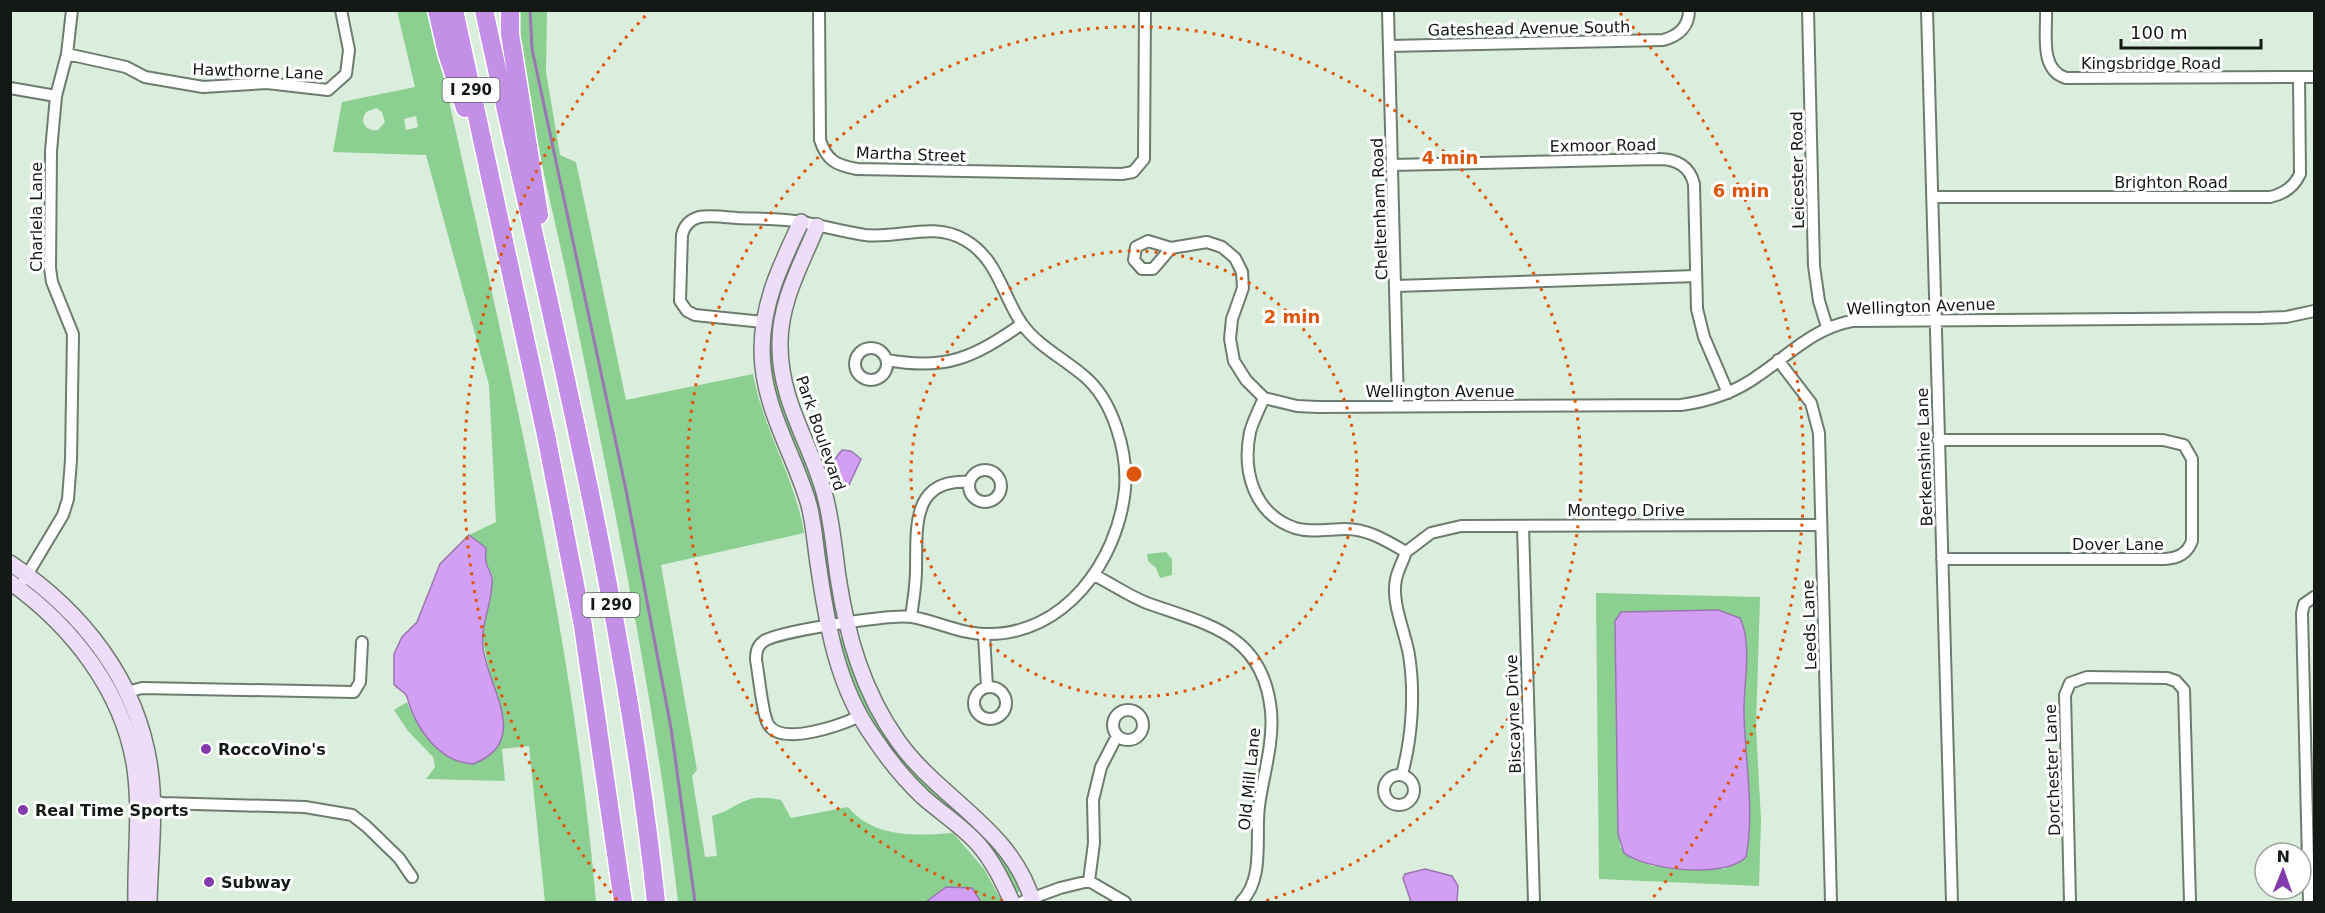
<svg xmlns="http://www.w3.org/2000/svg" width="2325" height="913" viewBox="0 0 2325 913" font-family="'DejaVu Sans',sans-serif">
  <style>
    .green { fill: #8bcf91; fill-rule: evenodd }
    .water { fill: #d29ff4; stroke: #9977b1; stroke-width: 1.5 }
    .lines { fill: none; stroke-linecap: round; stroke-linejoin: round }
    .stream { stroke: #9977b1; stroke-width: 3 }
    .street-casing { stroke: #6d7c6e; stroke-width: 14 }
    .secondary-casing { stroke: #6d7c6e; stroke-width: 18 }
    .highway-casing { stroke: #fff; stroke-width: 21 }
    .street { stroke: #fff; stroke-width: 10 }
    .secondary { stroke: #edddf8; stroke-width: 15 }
    .highway { stroke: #c48fe7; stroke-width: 18 }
    .ring { fill: none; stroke: #dd560c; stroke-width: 3; stroke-dasharray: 3 6 }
    .poi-dot { fill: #833aad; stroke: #fff; stroke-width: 2 }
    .labels { text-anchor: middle; stroke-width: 6; stroke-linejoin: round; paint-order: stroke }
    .shield { fill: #fff; stroke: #5a5e5a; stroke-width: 1.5 }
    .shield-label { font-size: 15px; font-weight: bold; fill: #131914 }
    .street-label { font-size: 16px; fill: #131914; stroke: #fff }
    .poi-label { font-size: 16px; font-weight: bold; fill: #131914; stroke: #fff; text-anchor: start }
    .centre { fill: #dd560c; stroke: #fff; stroke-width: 3 }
    .ring-label { font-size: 18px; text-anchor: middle; font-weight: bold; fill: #dd560c; stroke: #fff; stroke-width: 6; stroke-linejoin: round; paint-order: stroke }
  </style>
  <rect width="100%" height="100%" fill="#dbeddc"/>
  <path class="green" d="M397,11h32c64,294 141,590 167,891h-51l-16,-156 -27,3 3,32 -79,-2 9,-12 -2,-10 -25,-26 -14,-21 13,-8c13,37 48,76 88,49l-4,-70 -9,-45 11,-60 -7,-14v-14l-17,-13 27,-13 -7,-137 -63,-230 -93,-3 9,-50 73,-15zM376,108l6,4 3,10 -7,8c-12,2 -19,-8 -12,-18zM416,116l2,11 -12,3 -2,-11z
    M518,11h29l-1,61 14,83 16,7 50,238 127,-26c10,56 42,103 51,159l-143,32 36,205 -5,6 13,81 12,-1 -5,-40c32,-10 30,-24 69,-16l10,18 57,-11c25,31 69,29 105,26l31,36 18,33h-324c-23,-203 -65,-401 -106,-601 -19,-96 -47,-192 -54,-290z
    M805,230l2,1 -31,92 29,132 15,44 17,111 -2,4 -59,-209 -9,-56 6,-49z
    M1166,552l6,7v16l-12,3 -4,-10 -8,-7 -1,-7z
    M1596,593l164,4 -4,130 5,93 -2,66 -160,-7zM1709,610l36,28 -1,73 5,131 -24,27 -73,-3 -32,-19 -5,-226 7,-9z
    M839,638l5,1c5,15 8,34 16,48 21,37 165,173 159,205h-4l-134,-152 -25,-45z"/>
  <path class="water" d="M842,450l9,1 10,8 -12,26 -5,2 -5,-3 -4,-25z
    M469,535l17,13c0,4 -1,10 0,14 1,6 6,11 6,17 1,24 -12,45 -9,69 5,40 49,94 -10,116 -35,-2 -58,-37 -66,-67 -1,-5 -10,-8 -13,-13v-30l8,-17 15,-15 23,-58z
    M1718,610l22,8c13,27 3,67 4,96 1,47 11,97 2,143 -20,22 -100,13 -122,-4l-6,-19 -3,-213 6,-9z
    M1425,869l27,7 6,10 -1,16h-46l-8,-24 2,-4z
    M946,887l26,1 9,14h-55z"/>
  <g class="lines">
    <path class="stream" d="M530,10l2,39 94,441 45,238 24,174"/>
    <defs>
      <path id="street" d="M819,10l1,130c7,21 16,25 37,29l265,5 11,-2 11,-13 1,-149
        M1388,10l10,396
        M1808,10l6,256 5,35 8,26
        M1927,10l25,892
        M2046,10c1,23 -7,60 20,68l248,-1
        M1389,46l274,-6c15,-4 26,-13 26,-30
        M67,54l59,13 19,10 58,10 64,-4 61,7 18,-16 3,-24 -8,-40
        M10,88l46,8
        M1392,165l267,-6c18,0 31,8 35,25l3,125 7,28 24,56
        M1934,197h336c14,-3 24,-10 30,-23l-1,-97
        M1171,248l-18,21h-11l-8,-9 2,-13 12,-6 23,7 36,-6 15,5 13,11 7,14 1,16 -11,31 -2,20 4,22 12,19 18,18
        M1396,286l300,-10
        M763,322l-68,-7 -8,-4 -7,-10 2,-66c2,-9 7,-15 17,-18 12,-2 26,0 38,1 21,1 44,0 65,4 21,4 42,10 63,13 35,4 68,-14 100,5 33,19 37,55 57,84 16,22 41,34 62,52 29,24 44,76 41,113 -7,72 -61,147 -139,145 -25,0 -50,-13 -74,-17 -20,-3 -133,14 -148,24 -7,5 -8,11 -8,19 3,15 6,53 12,64 13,23 73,1 92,-8
        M855 364a16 16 0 1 1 32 0a16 16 0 1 1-32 0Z
        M887,360c60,11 87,-3 135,-36
        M1778,360l33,43 8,30 12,469
        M1264,398l33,8 20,1 364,-2c29,-4 55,-13 78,-30 31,-21 55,-47 93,-54l409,-3 25,-1 28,-6
        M1264,398c-5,11 -11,23 -14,34 -8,40 4,82 45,96 16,5 34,1 51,1 22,0 41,12 60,23l25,-19 30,-7 360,-1
        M1938,440h225l21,5 8,14v82c-5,13 -14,17 -27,18h-223
        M969 486a16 16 0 1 1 32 0a16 16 0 1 1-32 0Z
        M1523,526l11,376
        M1094,575c18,9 35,21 53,28 61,22 116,30 124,108 3,33 -8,64 -12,95 -4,30 6,73 -18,96
        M24,580l39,-65 5,-16 3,-39 2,-126 -21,-52 -2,-14 1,-117 5,-55 11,-42 5,-44
        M911,617c2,-15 5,-31 5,-47 1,-40 -6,-92 53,-88
        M984,635l3,52
        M974 703a16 16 0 1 1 32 0a16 16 0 1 1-32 0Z
        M127,692l15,-4 212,4 6,-10 2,-40
        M1113 725a15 15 0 1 1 30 0a15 15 0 1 1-30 0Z
        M1402,774c10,-36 13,-81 7,-119 -4,-24 -18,-52 -13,-76 2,-9 7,-18 10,-27
        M1384 790a15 15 0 1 1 30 0a15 15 0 1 1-30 0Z
        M146,800l16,3 143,4 47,8 14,11 33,32 13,19
        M1089,881l5,-38 -1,-43 8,-33 16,-31
        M1022,902l38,-14 29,-7 36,21
        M2070,902l-5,-207 5,-12 17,-6 80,1 9,3 8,9 6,212
        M2309,902l-7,-289 2,-9 10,-7"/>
      <path id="secondary" d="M801,222c-20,42 -39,81 -39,128 0,57 32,103 47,155 5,19 6,39 9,58 9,62 19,124 56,175 14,21 31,42 49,59 18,16 39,29 55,47 15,17 25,38 34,58
        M817,226c-16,39 -38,77 -37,120 0,55 30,96 44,146 8,28 10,57 14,85 9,59 25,115 60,164 42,59 113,87 135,161
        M10,563c72,48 128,118 140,206 6,44 0,90 -1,133
        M10,582c62,44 114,110 125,187 6,43 0,90 1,133"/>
      <path id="highway" d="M437,10l10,43 18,55
        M454,10l92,425 37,191 40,276
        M484,10c64,296 140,591 172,892
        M510,10v24l29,181"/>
    </defs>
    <use href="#street" class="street-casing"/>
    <use href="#secondary" class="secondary-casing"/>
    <use href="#highway" class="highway-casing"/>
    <use href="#street" class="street"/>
    <use href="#secondary" class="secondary"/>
    <use href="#highway" class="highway"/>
  </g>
  <g class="ring">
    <circle cx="1134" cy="474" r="223"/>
    <path d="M1003 901A447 447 0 1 1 1265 901"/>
    <path d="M617 900A670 670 0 0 1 648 13M1620 13A670 670 0 0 1 1651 900"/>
  </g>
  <g class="poi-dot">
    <circle cx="206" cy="749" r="6"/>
    <circle cx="23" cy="810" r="6"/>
    <circle cx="209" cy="882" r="6"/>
  </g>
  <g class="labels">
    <g class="shield">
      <rect x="442.5" y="78" width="57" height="24" rx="4.5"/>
      <rect x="582.5" y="593" width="57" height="24" rx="4.5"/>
    </g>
    <g class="shield-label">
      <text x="471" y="95">I 290</text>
      <text x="611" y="610">I 290</text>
    </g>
    <g class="street-label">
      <text transform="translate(1529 28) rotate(-1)" y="6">Gateshead Avenue South</text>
      <text x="2151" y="69">Kingsbridge Road</text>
      <text transform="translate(258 71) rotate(2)" y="6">Hawthorne Lane</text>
      <text transform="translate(1603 145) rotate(-1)" y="6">Exmoor Road</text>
      <text transform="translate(911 154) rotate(2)" y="6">Martha Street</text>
      <text transform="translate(1797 170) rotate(-91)" y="6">Leicester Road</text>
      <text x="2171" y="188">Brighton Road</text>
      <text transform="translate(1379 209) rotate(-92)" y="6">Cheltenham Road</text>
      <text transform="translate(36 217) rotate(-90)" y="6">Charlela Lane</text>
      <text transform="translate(1921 306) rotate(-2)" y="6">Wellington Avenue</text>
      <text x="1440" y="397">Wellington Avenue</text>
      <text transform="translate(821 433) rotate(71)" y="6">Park Boulevard</text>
      <text transform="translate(1924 457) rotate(-92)" y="6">Berkenshire Lane</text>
      <text x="1626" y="516">Montego Drive</text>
      <text x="2118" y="550">Dover Lane</text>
      <text transform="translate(1809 625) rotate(-92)" y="6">Leeds Lane</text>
      <text transform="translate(1513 714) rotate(-92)" y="6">Biscayne Drive</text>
      <text transform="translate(2052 770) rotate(-92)" y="6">Dorchester Lane</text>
      <text transform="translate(1249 779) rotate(-84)" y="6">Old Mill Lane</text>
    </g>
    <g class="poi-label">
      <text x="218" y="755">RoccoVino's</text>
      <text x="35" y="816">Real Time Sports</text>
      <text x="221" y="888">Subway</text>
    </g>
  </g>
  <circle cx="1134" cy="474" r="9" class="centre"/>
  <g class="ring-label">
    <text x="1450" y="164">4 min</text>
    <text x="1741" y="197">6 min</text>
    <text x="1292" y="323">2 min</text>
  </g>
  <rect width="2325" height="913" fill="none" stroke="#131914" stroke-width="24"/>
  <g transform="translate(2283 871) rotate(1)"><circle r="28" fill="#ffffff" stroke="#a1a3a1" stroke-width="1.5"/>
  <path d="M0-4.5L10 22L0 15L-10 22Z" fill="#833aad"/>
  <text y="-9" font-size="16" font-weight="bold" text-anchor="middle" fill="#131914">N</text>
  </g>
  <path d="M2121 39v9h140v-9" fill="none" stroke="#131914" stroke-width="3"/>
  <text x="2130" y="39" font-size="18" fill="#131914" stroke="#ffffff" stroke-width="4.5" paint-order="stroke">100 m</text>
</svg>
